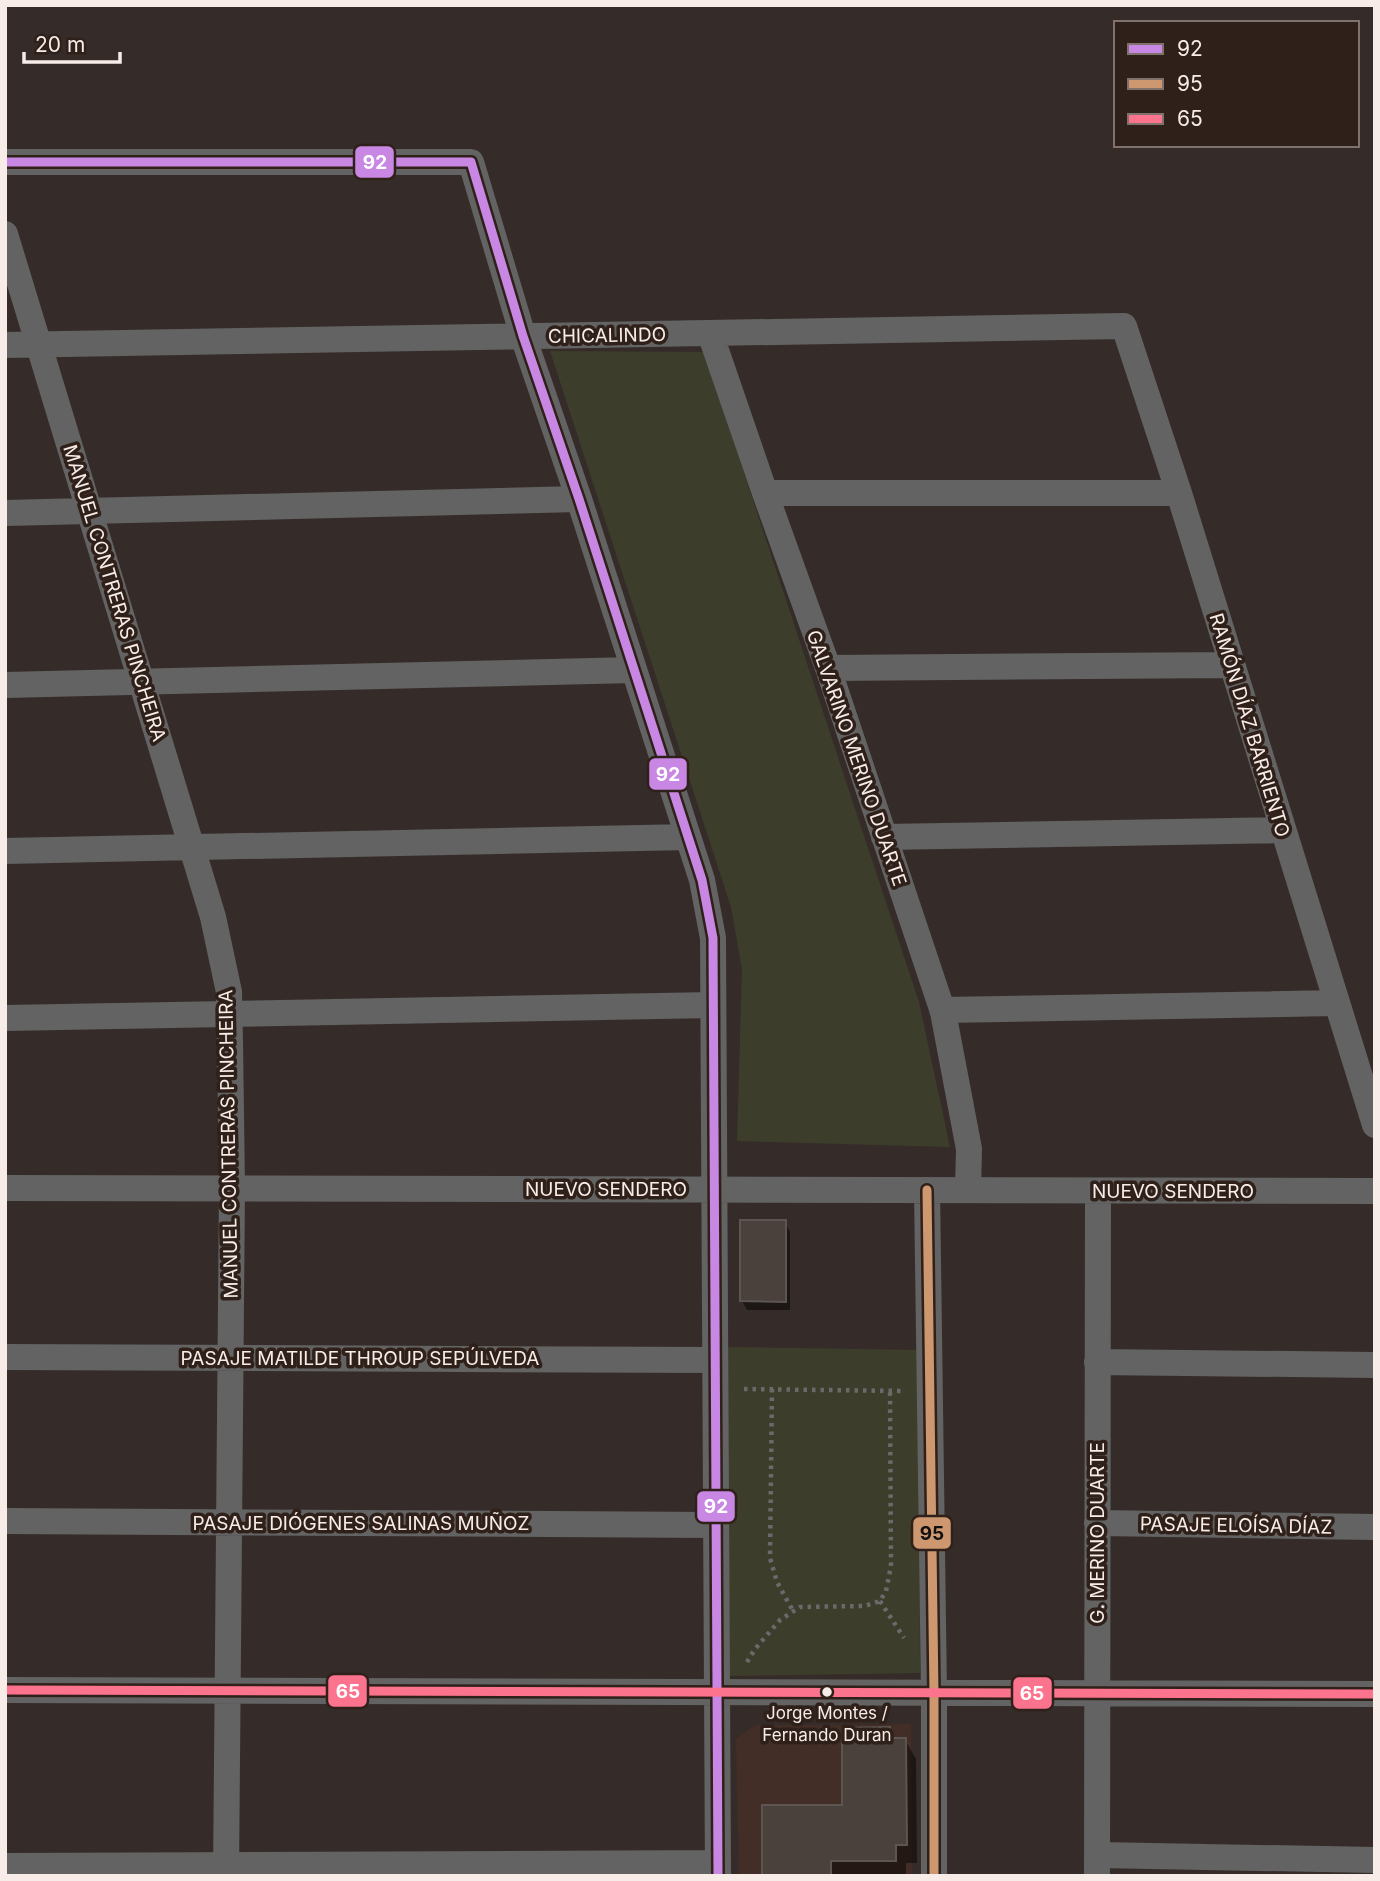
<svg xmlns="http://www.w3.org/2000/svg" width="1380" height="1881" viewBox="0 0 1380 1881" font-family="Inter,sans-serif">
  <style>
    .built { fill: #422e26 }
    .green { fill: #3d3d2b }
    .shadow { fill: #0007 }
    .building { fill: #4a403c; stroke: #5d5552; stroke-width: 2 }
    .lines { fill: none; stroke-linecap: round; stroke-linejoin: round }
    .path { stroke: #6b6a6a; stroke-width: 4.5; stroke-dasharray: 3.5 5; stroke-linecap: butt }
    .minor { stroke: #636363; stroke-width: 26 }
    .bus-1-casing { stroke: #2f201a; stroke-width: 14 }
    .bus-2-casing { stroke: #2f201a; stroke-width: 14 }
    .bus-3-casing { stroke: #2f201a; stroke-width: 14 }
    .bus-1 { stroke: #c787e3; stroke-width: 9 }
    .bus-2 { stroke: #cd976f; stroke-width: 9 }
    .bus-3 { stroke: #fc738d; stroke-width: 9 }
    .bus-dot { fill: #f7ece8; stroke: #2f201a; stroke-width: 2.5 }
    .labels { text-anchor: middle; stroke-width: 7; stroke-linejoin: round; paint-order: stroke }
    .bus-label { font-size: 17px; fill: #f7ece8; stroke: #2f201a }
    .street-label { font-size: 19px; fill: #f7ece8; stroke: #2f201a }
    .line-badge { stroke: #2f201a; stroke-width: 2.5 }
    .badge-label { font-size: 19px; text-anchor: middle; font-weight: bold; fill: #fff }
    .pale-badge-label { font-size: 19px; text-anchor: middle; font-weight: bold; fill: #111 }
  </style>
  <rect width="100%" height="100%" fill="#352c29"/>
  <path class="built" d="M911,1724l1,152h-173l-3,-137 19,-14z"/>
  <path class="green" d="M550,351l154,1 215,650 31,145 -213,-6 5,-172 -11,-62z
    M727,1347l192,3 1,323 -191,3z"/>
  <path class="shadow" d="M785,1222l5,10v78h-43l-5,-9z
    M889,1729l6,11h10l11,19 1,104h-11v13h-142l80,-69z"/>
  <path class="building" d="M740,1220h46v82l-46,-1z
    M890,1727v11h16l1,107h-11v16h-65v15h-69v-71h80v-77z"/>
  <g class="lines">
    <path class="path" d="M744,1389l159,2
      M772,1389l-2,169 7,24 16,29
      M880,1601l24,37
      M747,1662l8,-13 25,-29 20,-13 65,-1 15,-5 6,-10 5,-25 -1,-175"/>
    <path class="minor" d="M5,162h466l52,174 56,163 123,381 11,58 5,938
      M5,234l208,683 16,75 1,49 2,147 -6,688
      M710,333l55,160 63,175 115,344 26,137 -1,41
      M5,345l1119,-19 55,167 196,632
      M765,493h414
      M5,513l574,-14
      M828,668l404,-3
      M5,685l629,-15
      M884,837l398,-7
      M5,851l683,-14
      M942,1010l394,-7
      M5,1018l708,-13
      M5,1188l1370,3
      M927,1190l7,503v183
      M5,1357l709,3
      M1097,1362l278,3
      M5,1521l711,4
      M1097,1523l278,4
      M5,1690l1370,4
      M1097,1855l278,5
      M5,1866l713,-3
      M1097,1876l1,-685"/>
    <defs>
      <path id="bus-1" d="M5,162h466l52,174 56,163 123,381 11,58 5,938"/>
      <path id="bus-2" d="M927,1190l7,503v183"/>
      <path id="bus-3" d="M5,1690l1370,4"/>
    </defs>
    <use href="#bus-1" class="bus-1-casing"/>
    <use href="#bus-2" class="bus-2-casing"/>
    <use href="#bus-3" class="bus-3-casing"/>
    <use href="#bus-1" class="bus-1"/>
    <use href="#bus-2" class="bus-2"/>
    <use href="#bus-3" class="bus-3"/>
  </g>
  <circle class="bus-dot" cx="827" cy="1692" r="6"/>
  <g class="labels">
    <g class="bus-label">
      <text x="827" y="1719">Jorge Montes /<tspan x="827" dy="22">Fernando Duran</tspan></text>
    </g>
    <g class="street-label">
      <text transform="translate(607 335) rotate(-1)" y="7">CHICALINDO</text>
      <text transform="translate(115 593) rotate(73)" y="7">MANUEL CONTRERAS PINCHEIRA</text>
      <text transform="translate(1250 725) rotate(73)" y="7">RAMÓN DÍAZ BARRIENTO</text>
      <text transform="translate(857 758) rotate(71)" y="7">GALVARINO MERINO DUARTE</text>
      <text transform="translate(228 1144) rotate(-91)" y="7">MANUEL CONTRERAS PINCHEIRA</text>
      <text x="606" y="1196">NUEVO SENDERO</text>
      <text x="1173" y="1198">NUEVO SENDERO</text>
      <text x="360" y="1365">PASAJE MATILDE THROUP SEPÚLVEDA</text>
      <text x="361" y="1530">PASAJE DIÓGENES SALINAS MUÑOZ</text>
      <text transform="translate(1236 1525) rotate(1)" y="7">PASAJE ELOÍSA DÍAZ</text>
      <text transform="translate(1097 1533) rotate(-90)" y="7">G. MERINO DUARTE</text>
    </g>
  </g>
  <g class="line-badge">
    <rect x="354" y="145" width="41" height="34" rx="7" fill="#c787e3"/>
    <rect x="648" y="757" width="40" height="34" rx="7" fill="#c787e3"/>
    <rect x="696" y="1490" width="40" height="33" rx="7" fill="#c787e3"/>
    <rect x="912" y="1516" width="40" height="34" rx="7" fill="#cd976f"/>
    <rect x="327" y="1674" width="41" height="34" rx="7" fill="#fc738d"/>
    <rect x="1012" y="1676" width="41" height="34" rx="7" fill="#fc738d"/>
  </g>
  <g class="badge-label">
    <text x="375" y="169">92</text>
    <text x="668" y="781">92</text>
    <text x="716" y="1513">92</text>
    <text x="348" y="1698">65</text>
    <text x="1032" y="1700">65</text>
  </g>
  <g class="pale-badge-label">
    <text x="932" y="1540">95</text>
  </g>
  <rect width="1380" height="1881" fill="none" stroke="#f7ece8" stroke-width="14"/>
  <rect x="1114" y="21" width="245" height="126" fill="#2f201a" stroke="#7f726c" stroke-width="2"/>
  <rect x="1128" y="44" width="35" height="10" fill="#c787e3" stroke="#7f726c" stroke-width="2"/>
  <text x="1177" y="56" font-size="21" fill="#f7ece8">92</text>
  <rect x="1128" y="79" width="35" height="10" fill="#cd976f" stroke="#7f726c" stroke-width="2"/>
  <text x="1177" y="91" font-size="21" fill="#f7ece8">95</text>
  <rect x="1128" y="114" width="35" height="10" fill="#fc738d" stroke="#7f726c" stroke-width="2"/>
  <text x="1177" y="126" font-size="21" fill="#f7ece8">65</text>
  <path d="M24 52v10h96v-10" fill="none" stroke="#f7ece8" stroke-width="3.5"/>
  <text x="35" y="52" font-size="21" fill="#f7ece8" stroke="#2f201a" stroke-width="5" paint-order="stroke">20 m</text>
</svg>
